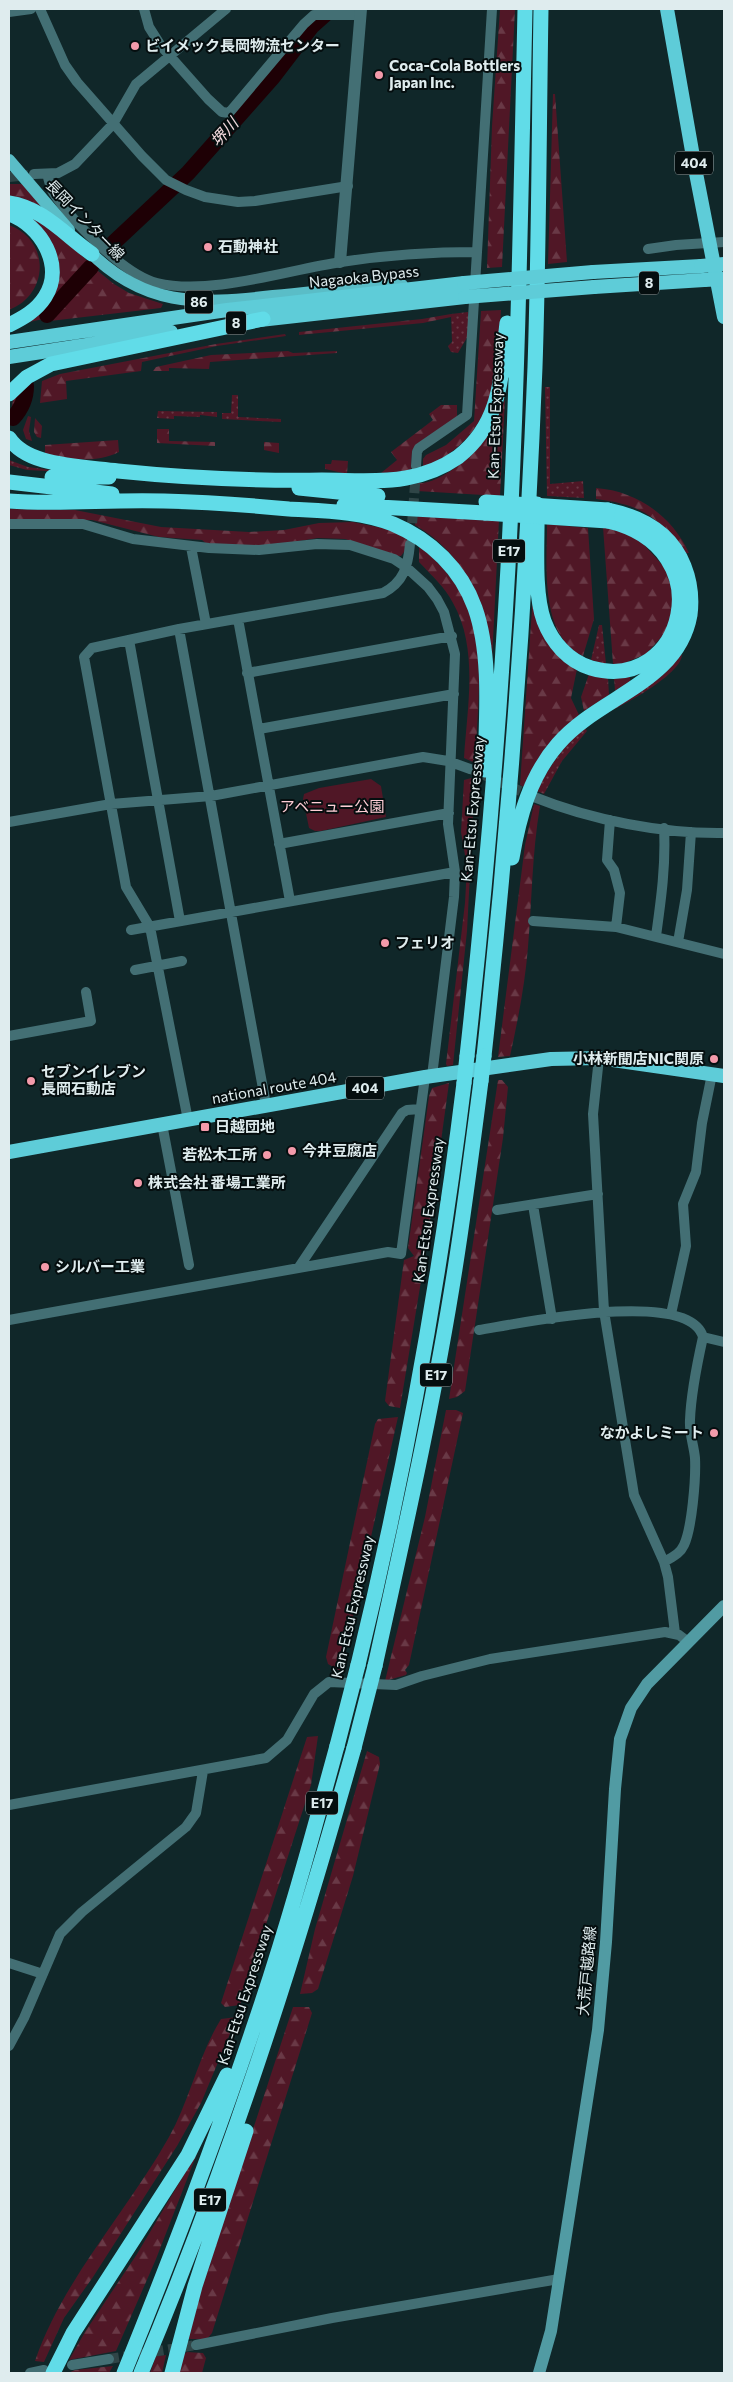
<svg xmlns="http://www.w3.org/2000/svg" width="733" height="2382" viewBox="0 0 733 2382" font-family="Commissioner,'Noto Sans JP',sans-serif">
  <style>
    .grass { fill: url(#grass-dots) }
    .forest { fill: url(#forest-firs) }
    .park { fill: #501726 }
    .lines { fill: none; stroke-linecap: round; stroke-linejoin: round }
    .river { stroke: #1e0005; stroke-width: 16 }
    .minor-tunnel { stroke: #2f4547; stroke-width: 10; stroke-dasharray: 10 5; stroke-linecap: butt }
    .minor { stroke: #436f74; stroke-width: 10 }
    .tertiary { stroke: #436f74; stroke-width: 12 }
    .secondary { stroke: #519ba3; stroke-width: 12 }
    .primary { stroke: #5abdc7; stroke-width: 12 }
    .trunk { stroke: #5eccd8; stroke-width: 14 }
    .motorway { stroke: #61dce8; stroke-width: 15 }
    .trunk-bridge { stroke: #5eccd8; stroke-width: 14 }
    .motorway-bridge { stroke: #61dce8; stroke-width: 15 }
    .poi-dot { fill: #f39aaa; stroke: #050e0f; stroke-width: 2 }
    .labels { text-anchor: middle; stroke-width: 4; stroke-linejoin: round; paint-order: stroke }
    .shield { fill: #050e0f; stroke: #9ea9ab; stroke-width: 1 }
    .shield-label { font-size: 14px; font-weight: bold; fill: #dfecee }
    .poi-label { font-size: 15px; font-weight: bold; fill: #dfecee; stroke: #050e0f; text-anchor: start }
    .street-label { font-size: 15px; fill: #dfecee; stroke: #050e0f }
    .park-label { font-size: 15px; fill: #fecdd5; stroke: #050e0f }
    .water-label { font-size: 16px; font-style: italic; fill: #f1d8dc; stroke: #050e0f }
  </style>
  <defs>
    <pattern id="grass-dots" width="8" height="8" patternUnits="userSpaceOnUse" patternTransform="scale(1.25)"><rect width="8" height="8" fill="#501726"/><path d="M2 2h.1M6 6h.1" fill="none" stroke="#693946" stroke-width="1.8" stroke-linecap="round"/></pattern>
    <pattern id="forest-firs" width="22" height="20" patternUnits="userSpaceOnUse" patternTransform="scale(1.25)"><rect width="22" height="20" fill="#501726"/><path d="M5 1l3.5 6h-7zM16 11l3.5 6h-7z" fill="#693946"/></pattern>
  </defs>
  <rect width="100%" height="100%" fill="#102729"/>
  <path class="grass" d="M468,312v24l-10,17 -7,-1 -3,-6 4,-4 -1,-28z
    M24,387c1,15 -5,22 -14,32l3,-19z
    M545,387h5v97l33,-3 1,17 -37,-2z
    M232,395h6v22l43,2v3l-59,-3v-6h9z
    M158,411l59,1v5l-17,-2v2l-26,-1v3l-17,-1z
    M9,460l19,7 39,5 -40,-2 -18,-5z
    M599,625h3l4,39 -15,-4z
    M682,654c0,19 -50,46 -67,55v-3l48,-31z
    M584,727l3,4 -25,30 -18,33 -7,-3c12,-25 27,-45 47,-64z"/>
  <path class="forest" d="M500,9h15l-13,258 -15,1 5,-142z
    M553,94h2l12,168 -19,2z
    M9,184h13l19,22 -32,-7z
    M22,211l44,28 25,26 -48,54 -18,4 29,-43z
    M9,225c42,15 40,70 0,85z
    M93,267l21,17 15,9 34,11 -2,4 -111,13 -3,-1 18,-24z
    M501,310c-4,70 -6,127 -78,158v-9l3,-4 20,-10 28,-24 7,-110z
    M451,314v3l-28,6 -124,12v-3l123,-13z
    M285,334l1,2 -69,10 -75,16 -1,9 -75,10 1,18 -27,4 2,-22 18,-7 156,-30z
    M288,351l5,2 44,-2v2l-127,9 -1,7 -40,-1v3h-16l3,-4 55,-12z
    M505,399l-5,97 -83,-5 1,-8c9,1 18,-4 26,-8 31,-18 49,-42 61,-76z
    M441,405h16v13l-33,21 -12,12 -1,20 -30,2 16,-13 -6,-8 42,-32 -4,-6z
    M28,416l3,1 -2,14 3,10 -6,-2 -3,-9z
    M35,418l7,8 -1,12 -4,-1 -3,-5z
    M157,429h12v12l46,1v4l-58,-3z
    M118,440l1,12c-25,12 -48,7 -74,2v-9z
    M264,442l15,1v10l-15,-3z
    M332,460l16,1 -1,13 -22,-5v-5h6z
    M596,488c41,3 76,28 93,65h-4c-28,-37 -43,-48 -89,-54z
    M9,509l66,1 86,17 88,5 35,-2 35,-7 34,-1 34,7 21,9 -1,10 -6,8h-4l-52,-17 -27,-1 -44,7h-66l-6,-5 -43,-3 -67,-17h-83z
    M415,513l84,7 -7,140c-6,-56 -27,-106 -77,-135z
    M547,524l41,4 6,91 -11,37c-44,-20 -36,-92 -36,-132z
    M603,527l33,9 31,34 8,34 -8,27 -21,23 -24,10h-9z
    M419,546c22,17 40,39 51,65 15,38 7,110 5,152l-11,-5c3,-50 15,-109 -11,-155 -8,-16 -22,-28 -34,-41z
    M533,594l44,75 -6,29 8,17 -53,73 -6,-3z
    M589,674l19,4 1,17 -25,16 -3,-14z
    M630,676v6l-15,9 -1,-13z
    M475,777l-8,154 -14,134 -6,1 -1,-2 19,-161 2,-36 -6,-35 3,-52z
    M534,804l6,2c-8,47 -8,94 -12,141 -3,37 -10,73 -18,109l-12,1 27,-212z
    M498,1080h4l6,7 -5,51 -38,253 -8,6 -8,2z
    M449,1083l-24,174 -25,151 -11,-2 -4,-5 19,-141 10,-4 -6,-8 21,-152 3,-8z
    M446,1410h10l7,3 -54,252 -4,5 2,3 -1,2 -21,6 40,-164z
    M398,1417l-55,244 -1,11 -14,-8 -2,-7 49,-233 3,-5z
    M318,1736l-7,49 -71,220 -15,2 -4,-4 86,-266z
    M367,1751l12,6 1,7 -27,112 -35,113 -6,4 -12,1 15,-65z
    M293,2007h16l3,6 -100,320 -5,6h-19l-3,-2z
    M237,2017l-36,86 -24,43 -84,131 -29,41 -20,44 -9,-1c28,-82 92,-149 134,-224 21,-37 29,-81 52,-118z
    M198,2151l-42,108 -40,92 -47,9 16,-28 52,-78z
    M187,2352l16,1 3,5 -4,15h-26l6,-17z
    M166,2355l-4,18h-12l6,-17z
    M113,2366l-4,7h-41l7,-3z"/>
  <path class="park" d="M371,779l10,7 5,31 -65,14h-6l-6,-3 -6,-29 1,-5 15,-6z"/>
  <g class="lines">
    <path class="river" d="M108,248l80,-75 85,-96 39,-51 19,-17
      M47,315l44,-48
      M13,418c9,-10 13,-19 13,-32"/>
    <path class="minor-tunnel" d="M9,177l19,-2
      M411,538l5,-67
      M470,769l64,28
      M109,2359l87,-14"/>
    <path class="minor" d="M40,9l25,56 12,17 65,74 24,24 20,10 19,7 33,5 17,-1 93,-15
      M144,9l5,18 12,19 47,53 14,13 7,1 75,-89 10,-9h47
      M9,12l22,-3
      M34,174l24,-1 17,-9 38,-40 23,-40 90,-75
      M47,174c2,6 3,13 6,18 18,28 71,83 104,91 53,13 130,-13 184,-21 45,-7 91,-10 136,-10l15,-243
      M648,249l28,-4 48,-3
      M416,466l1,-14 2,-4 48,-33 10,-163
      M9,524h74l50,15 76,9 50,2 58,-6 33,1 44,14 12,8 22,20 9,12 7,13 11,42 -7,170 7,48 -1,25 -22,179
      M191,547l15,77
      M238,619l52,282
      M179,629l87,476
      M129,640l51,281
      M247,673l205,-37
      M259,729l195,-35
      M534,797c57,23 129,37 190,36
      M610,820l-3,40 7,10 6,23 -4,34
      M9,822l102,-18 100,-8 212,-39 25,4 22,8
      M279,844l170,-31
      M533,921l83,6 108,27
      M131,930l324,-58
      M656,936c5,-36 10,-71 8,-108
      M678,942l9,-52 4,-58
      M135,970l47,-9
      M9,1036l82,-15 -5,-29
      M599,1058l-6,56 11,197 30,184 30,67 4,15 7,56
      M188,1120l-38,-193 -24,-40 -42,-230 8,-9 87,-19 204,-36c21,-11 25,-27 27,-49
      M162,1124l27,141
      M533,1205l19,114
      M497,1210l101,-16
      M299,1267l103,-154 5,-3 13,-1
      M671,1314l15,-68 -3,-42 13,-32 6,-49 10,-49
      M9,1320l379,-68 13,2 24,-177
      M479,1330c38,-6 210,-43 224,7l21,5
      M664,1562c8,-5 16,-8 20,-17 8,-17 12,-67 11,-87 -1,-12 -6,-25 -5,-38 1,-28 7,-56 13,-83
      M9,1805l257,-47 21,-18 27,-46 15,-12 67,3 26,-9 68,-17 175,-27 14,3 8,6
      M9,1963l34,11
      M9,2046l15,-28 36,-84 22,-22 104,-85 10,-14 7,-42
      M196,2345l136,-27 227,-39
      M72,2365l37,-6
      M30,2373l14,-3"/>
    <path class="tertiary" d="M340,262l21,-253"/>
    <path class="secondary" d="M539,2373l12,-42 47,-301 8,-88 9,-153 5,-50 11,-31 16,-24 77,-78"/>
    <path class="primary" d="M9,160l60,70
      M86,248c56,59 112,57 187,48 35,-3 69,-7 103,-11h26"/>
    <path class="trunk" d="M667,9l28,159 29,149
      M593,272l108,-6
      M594,287l110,-7
      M252,321l213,-24
      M9,342l218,-32 237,-27
      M9,357l162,-25
      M9,1152l416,-75 126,-18 48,-1 125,18"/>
    <path class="motorway" d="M9,203c34,5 56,32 83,51
      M9,214c32,11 56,52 36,83 -9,14 -22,21 -36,28
      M9,394l18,-17 24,-13 212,-45
      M9,438c8,12 20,18 34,22 24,7 50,8 75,11 68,7 136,10 204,9 28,0 56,3 84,-2 18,-3 36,-10 52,-21 45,-35 43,-84 49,-134
      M52,477h57
      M9,482l103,12
      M299,488l79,8
      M9,501c51,4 103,-2 155,0 42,1 83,4 125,8 34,2 71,2 104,15 38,16 68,45 82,84 17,48 11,112 10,162
      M537,504c1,33 -4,87 7,117 8,21 24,40 47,47 93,27 133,-120 17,-147
      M344,505l141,8
      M512,858c7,-41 18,-82 46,-114 41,-48 120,-61 132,-129 2,-16 0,-34 -6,-49 -13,-33 -42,-49 -76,-56
      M467,1056c18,-163 32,-326 41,-489 10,-186 13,-372 17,-558
      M484,1056c25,-229 42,-459 51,-689 4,-119 4,-239 6,-358
      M358,1665c47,-192 82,-386 106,-582
      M375,1666c29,-132 59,-264 80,-397 10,-63 18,-126 26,-188
      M53,2373l20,-40 115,-178 39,-80
      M124,2373c46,-113 90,-228 129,-344 32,-93 58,-188 84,-283
      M141,2373c86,-204 153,-412 213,-625
      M172,2373l23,-87 51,-155"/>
    <path class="trunk-bridge" d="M701,266l23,-2
      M704,280l20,-1
      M464,283l129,-11
      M465,297l129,-10"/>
    <path class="motorway-bridge" d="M486,502l122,8
      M485,513l123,8
      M481,1081l3,-25
      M464,1083l3,-27
      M337,1746l21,-81
      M354,1748l21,-82"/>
  </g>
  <g class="poi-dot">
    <circle cx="135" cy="46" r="5"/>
    <circle cx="379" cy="75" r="5"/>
    <circle cx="208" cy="247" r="5"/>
    <circle cx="385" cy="943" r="5"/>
    <circle cx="714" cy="1059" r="5"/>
    <circle cx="31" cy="1081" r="5"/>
    <rect x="200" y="1122" width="10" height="10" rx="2.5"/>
    <circle cx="292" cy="1151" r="5"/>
    <circle cx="267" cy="1155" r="5"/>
    <circle cx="138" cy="1183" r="5"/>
    <circle cx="45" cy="1267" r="5"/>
    <circle cx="714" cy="1433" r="5"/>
  </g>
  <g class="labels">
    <g class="shield">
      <rect x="675" y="151.5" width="38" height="23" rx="4"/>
      <rect x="639" y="271.5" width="20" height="23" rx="4"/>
      <rect x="185" y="290.5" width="28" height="23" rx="4"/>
      <rect x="226" y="311.5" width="20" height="23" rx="4"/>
      <rect x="493" y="539.5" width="32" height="23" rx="4"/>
      <rect x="346" y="1076.5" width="38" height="23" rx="4"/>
      <rect x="420" y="1363.5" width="32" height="23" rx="4"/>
      <rect x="306" y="1791.5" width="32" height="23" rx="4"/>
      <rect x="194" y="2188.5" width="32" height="23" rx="4"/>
    </g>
    <g class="shield-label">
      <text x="694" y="168">404</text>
      <text x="649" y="288">8</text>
      <text x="199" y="307">86</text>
      <text x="236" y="328">8</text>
      <text x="509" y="556">E17</text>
      <text x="365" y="1093">404</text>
      <text x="436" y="1380">E17</text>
      <text x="322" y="1808">E17</text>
      <text x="210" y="2205">E17</text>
    </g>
    <g class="poi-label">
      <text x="145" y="51">ビイメック長岡物流センター</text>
      <text x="389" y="71">Coca-Cola Bottlers<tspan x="389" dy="17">Japan Inc.</tspan></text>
      <text x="218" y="252">石動神社</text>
      <text x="395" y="948">フェリオ</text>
      <text x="704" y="1064" text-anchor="end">小林新聞店NIC関原</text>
      <text x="41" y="1077">セブンイレブン<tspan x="41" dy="17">長岡石動店</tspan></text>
      <text x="215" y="1132">日越団地</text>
      <text x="302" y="1156">今井豆腐店</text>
      <text x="257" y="1160" text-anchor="end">若松木工所</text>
      <text x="148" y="1188">株式会社 番場工業所</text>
      <text x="55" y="1272">シルバー工業</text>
      <text x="704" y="1438" text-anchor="end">なかよしミート</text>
    </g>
    <g class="street-label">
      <text transform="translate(85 220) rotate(46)" y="5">長岡インター線</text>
      <text transform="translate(364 277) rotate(-6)" y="5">Nagaoka Bypass</text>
      <text transform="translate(496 406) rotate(-88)" y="5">Kan-Etsu Expressway</text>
      <text transform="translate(473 809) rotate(-85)" y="5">Kan-Etsu Expressway</text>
      <text transform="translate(274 1088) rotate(-10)" y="5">national route 404</text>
      <text transform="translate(429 1210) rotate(-82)" y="5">Kan-Etsu Expressway</text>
      <text transform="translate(353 1607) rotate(-77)" y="5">Kan-Etsu Expressway</text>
      <text transform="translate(587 1971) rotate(-85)" y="5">大荒戸越路線</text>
      <text transform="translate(245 1995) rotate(-72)" y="5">Kan-Etsu Expressway</text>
    </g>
    <g class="park-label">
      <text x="332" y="812">アベニュー公園</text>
    </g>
    <g class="water-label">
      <text transform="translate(224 132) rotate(-48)" y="6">堺川</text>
    </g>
  </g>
  <rect width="733" height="2382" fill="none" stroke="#dfecee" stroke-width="20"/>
</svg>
